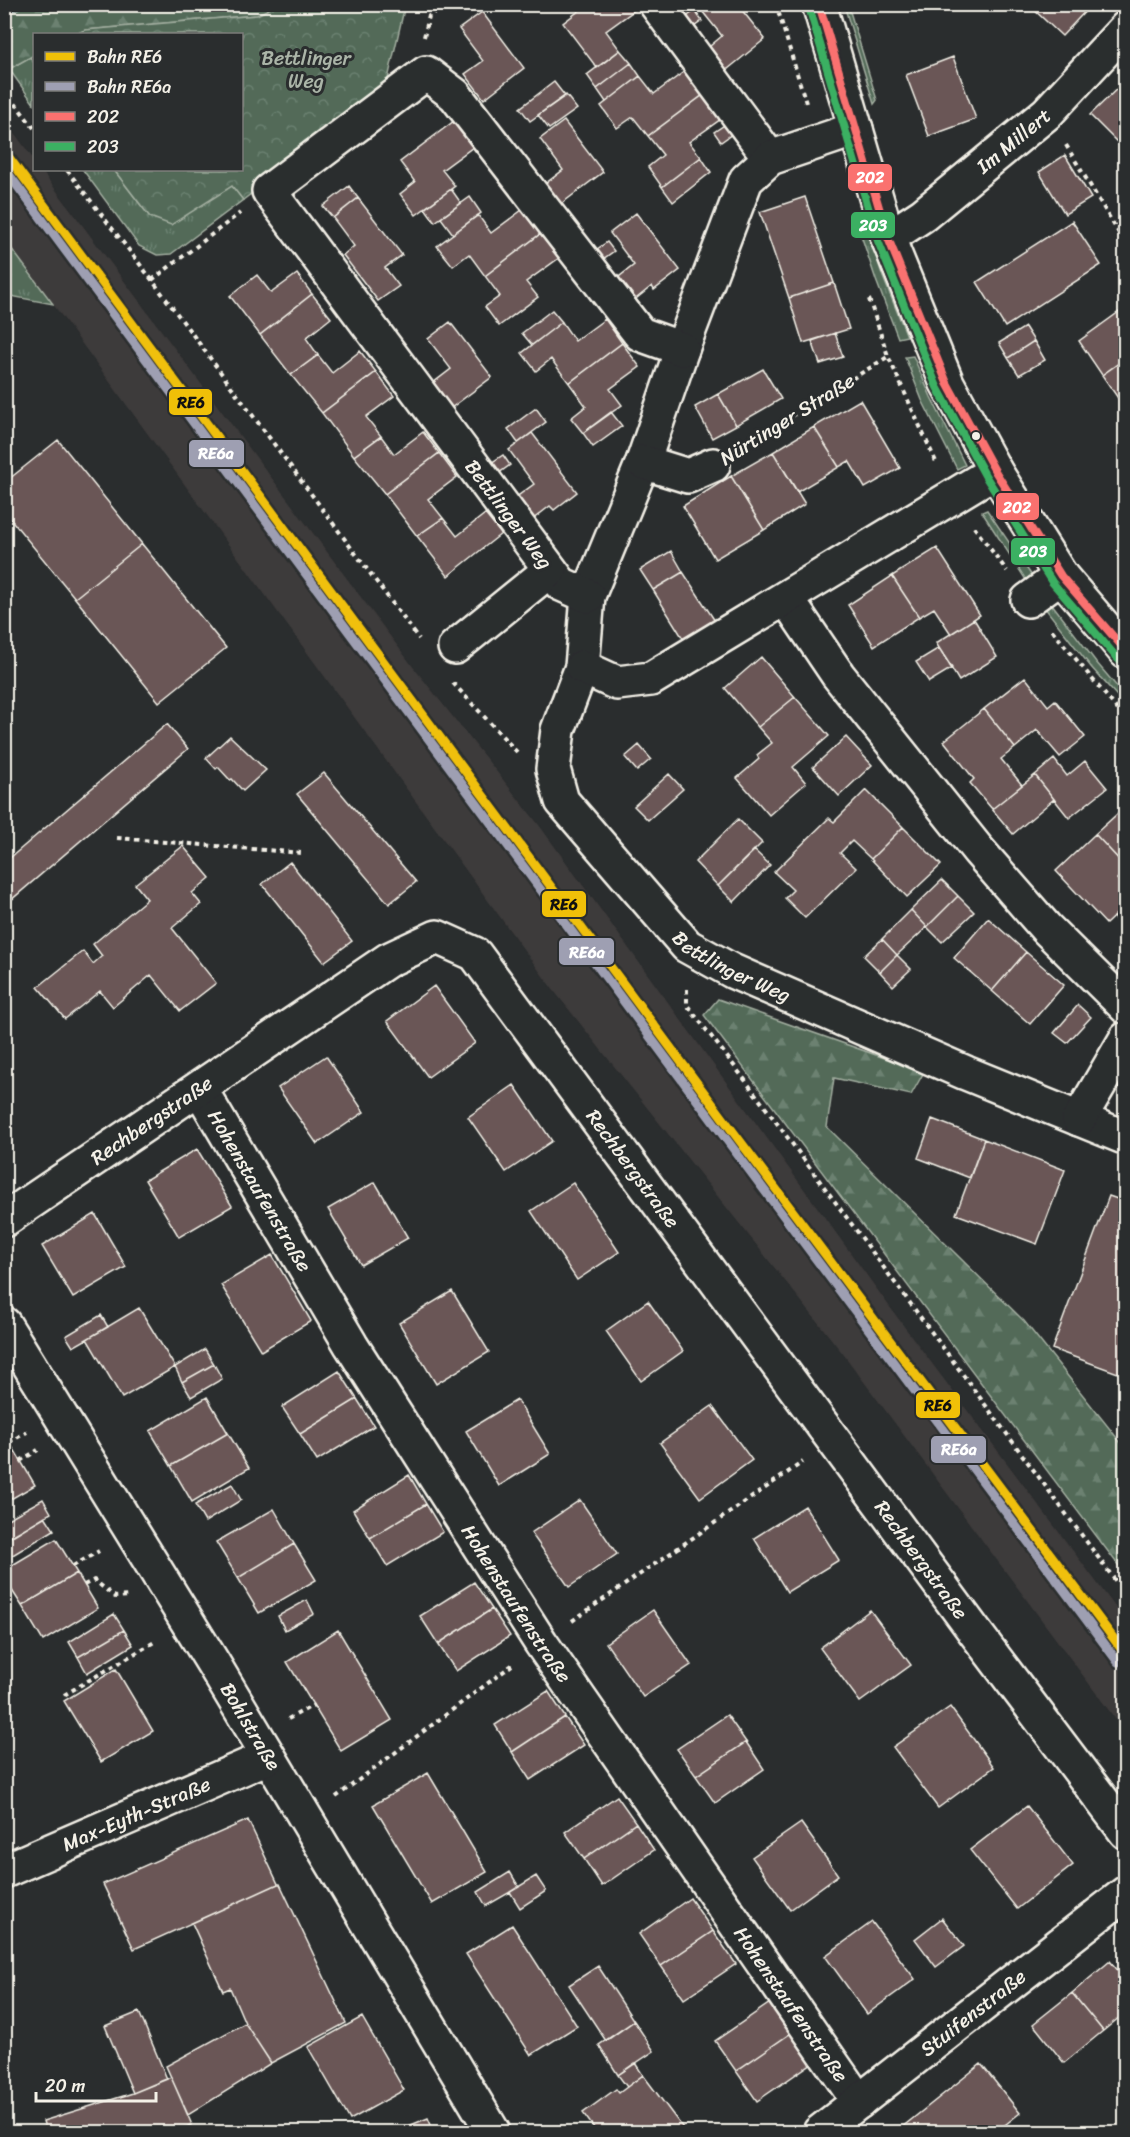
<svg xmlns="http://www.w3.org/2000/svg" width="1130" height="2137" viewBox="0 0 1130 2137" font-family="Sriracha,sans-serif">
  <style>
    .built { fill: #3d3a3a }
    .grass { fill: url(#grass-tufts); stroke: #a3aea0; stroke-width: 1.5 }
    .forest { fill: url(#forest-firs); stroke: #a3aea0; stroke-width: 1.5 }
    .park { fill: url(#park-crowns); stroke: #a3aea0; stroke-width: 1.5 }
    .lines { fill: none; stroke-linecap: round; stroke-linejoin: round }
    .stream { stroke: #8f9ea0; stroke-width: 12 }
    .building { fill: #6a5757; stroke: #f4f1e8; stroke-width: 1.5 }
    .minor-casing { stroke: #f4f1e8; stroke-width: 38 }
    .path { stroke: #f4f1e8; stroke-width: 4; stroke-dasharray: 4.5 4.5; stroke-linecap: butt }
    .minor { stroke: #2a2d2e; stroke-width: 33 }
    .bus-1-casing { stroke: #2a2d2e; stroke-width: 12 }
    .bus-2-casing { stroke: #2a2d2e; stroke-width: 12 }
    .bus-1 { stroke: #fa716f; stroke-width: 8 }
    .bus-2 { stroke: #3bb062; stroke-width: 8 }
    .rail-1-casing { stroke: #2a2d2e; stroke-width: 14 }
    .rail-2-casing { stroke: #2a2d2e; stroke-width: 14 }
    .rail-1 { stroke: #f0c008; stroke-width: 9 }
    .rail-2 { stroke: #9e9fb2; stroke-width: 9 }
    .bus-dot { fill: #f4f1e8; stroke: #2a2d2e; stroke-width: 2 }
    .labels { text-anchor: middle; stroke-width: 6; stroke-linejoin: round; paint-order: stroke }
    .park-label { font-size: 20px; fill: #abb5a8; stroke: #2a2d2e }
    .street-label { font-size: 20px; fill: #f4f1e8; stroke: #2a2d2e }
    .line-badge { stroke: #2a2d2e; stroke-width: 2 }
    .badge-label { font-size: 16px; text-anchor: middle; font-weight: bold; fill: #fff }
    .pale-badge-label { font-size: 16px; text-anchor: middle; font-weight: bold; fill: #111 }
  </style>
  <defs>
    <pattern id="grass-tufts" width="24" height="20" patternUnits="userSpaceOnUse" patternTransform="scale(1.5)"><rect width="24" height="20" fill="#526b59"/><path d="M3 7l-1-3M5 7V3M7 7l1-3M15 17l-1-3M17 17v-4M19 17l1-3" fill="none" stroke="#6c8171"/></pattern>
    <pattern id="forest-firs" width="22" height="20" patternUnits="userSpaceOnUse" patternTransform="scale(1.5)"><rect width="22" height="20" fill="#526b59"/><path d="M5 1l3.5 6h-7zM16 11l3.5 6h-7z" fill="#6c8171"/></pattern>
    <pattern id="park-crowns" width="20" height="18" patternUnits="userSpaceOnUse" patternTransform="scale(1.5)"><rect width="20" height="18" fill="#526b59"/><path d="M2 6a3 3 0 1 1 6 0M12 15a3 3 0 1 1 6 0" fill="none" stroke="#6c8171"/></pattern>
  </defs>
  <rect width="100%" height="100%" fill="#2a2d2e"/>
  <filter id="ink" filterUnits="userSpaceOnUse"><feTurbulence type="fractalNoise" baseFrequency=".0167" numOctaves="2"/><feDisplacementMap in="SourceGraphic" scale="12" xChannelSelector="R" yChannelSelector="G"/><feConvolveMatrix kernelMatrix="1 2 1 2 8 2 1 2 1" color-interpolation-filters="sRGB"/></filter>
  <g filter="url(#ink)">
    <path class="built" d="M5,120l29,40v10h7l373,498 125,157 364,500 222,295v112l-281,-377 -293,-368 -498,-683 -48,-64z"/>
    <path class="grass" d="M844,5h4l29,95 -3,4z
      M30,57l4,6v41l-25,-35z
      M83,170h31l36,47 82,-31 11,14 -72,54 -14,1 -18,-9z
      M864,221l19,56 24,59 -9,2 -22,-58 -19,-57z
      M5,240l48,64 -48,-9z
      M913,356l18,41 34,68 -8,4 -35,-69 -17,-43z
      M987,510l47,69 -8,1 -44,-68z
      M1052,604l44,58 29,34v9l-34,-38 -46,-59z"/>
    <path class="forest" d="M5,5h272l-20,10 -172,15 -9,4h-42v21l-25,14 -4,-7z
      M718,999l206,73 -13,23 -77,-17 -7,49 197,194 101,127v126l-421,-559z"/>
    <path class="park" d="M277,5h128l-20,87 -142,108 -11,-14 -61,39 -21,-8 -36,-47h128v-136h-166l9,-4 172,-15z"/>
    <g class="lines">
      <path class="stream" d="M4,10l12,-6"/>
    </g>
    <path class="building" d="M588,4h49l2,3 -33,24 14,19 -23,18 -34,-45z
      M700,4h37l28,35 -42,34 -19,-22 18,-15 -24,-30z
      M1031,4h61l-30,32 -32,-30z
      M695,11l7,10 -11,8 -8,-10z
      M482,12l42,56 -40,31 -19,-25 18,-13 -24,-32z
      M620,50l11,13 -34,26 -10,-14z
      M953,57l23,62 -47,17 -23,-61z
      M631,63l9,13 -34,26 -9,-13z
      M685,71l18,24 -55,41 -15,-19 -16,11 -16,-22 39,-30 14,18z
      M1125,81l1,63 -4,3 -32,-32z
      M554,82l11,14 -35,25 -10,-13z
      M566,95l11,14 -28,20 -11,-14z
      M703,95l18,24 -32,23 12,15 -39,30 -14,-20 15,-12 -15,-19z
      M454,121l19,26 -31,23 13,16 -39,29 -16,-21 15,-12 -15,-20z
      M564,121l39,51 -42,32 -16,-20 18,-14 -23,-31z
      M726,124l6,10 -11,8 -7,-10z
      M1065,155l26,43 -26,16 -26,-42z
      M701,157l10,15 -38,30 -11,-15z
      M349,186l9,12 -25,20 -10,-12z
      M451,189l10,14 -26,19 -10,-14z
      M470,197l11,16 -28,21 -12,-16z
      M805,197l29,86 -45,15 -29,-86z
      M358,198l44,57 -17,13 14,18 -21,15 -35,-46 11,-9 -21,-28z
      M522,210l18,24 -55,42 -16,-22 -16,12 -16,-20 41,-31 13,18z
      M636,213l44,57 -26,20 -2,-4 -20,16 -17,-22 19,-15 -24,-32z
      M1072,221l29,44 -96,62 -28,-45z
      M540,234l19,24 -33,24 12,15 -39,29 -14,-19 15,-11 -15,-20z
      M607,242l7,9 -11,8 -7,-9z
      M297,274l15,20 -52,41 -30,-39 27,-21 14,18z
      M834,283l15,46 -46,14 -14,-45z
      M312,294l19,24 -25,20 12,17 -27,20 -31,-40z
      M552,310l10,12 -30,23 -10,-12z
      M1119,312l7,9v37l-24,17 -23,-34z
      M605,319l17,24 -53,40 -18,-24 -15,12 -14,-18 40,-31 13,19z
      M450,322l42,55 -41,31 -18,-25 18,-14 -23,-30z
      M1025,327l9,14 -26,17 -9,-15z
      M835,333l8,24 -23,7 -8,-23z
      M1034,341l11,19 -26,15 -11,-17z
      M622,343l18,24 -30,22 12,16 -39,28 -12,-15 15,-12 -17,-23z
      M360,351l16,21 -54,41 -31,-38 27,-20 14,18z
      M1126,358v39l-6,4 -18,-26z
      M763,369l18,30 -45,26 -18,-31z
      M376,372l18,24 -28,21 15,19 -27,20 -32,-43z
      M718,394l18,31 -24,13 -17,-31z
      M860,400l40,68 -35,20 -16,-27 -10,6 -25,-40z
      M536,408l10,14 -28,21 -10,-14z
      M611,412l11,14 -29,21 -10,-14z
      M814,427l25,40 -42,25 -24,-40z
      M423,432l16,21 -54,41 -31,-38 27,-20 13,18z
      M532,433l45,59 -23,18 -4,-4 -18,14 -17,-22 19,-14 -25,-34z
      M58,440l84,104 -67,54 -71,-87v-28z
      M773,452l32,52 -41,26 -33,-54z
      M439,453l18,24 -29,22 15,19 -26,18 -32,-42z
      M503,455l7,10 -11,8 -8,-10z
      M731,476l33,54 -49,29 -32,-53z
      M485,514l16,20 -53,42 -31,-40 26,-18 14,18z
      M142,544l84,104 -67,54 -84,-104z
      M937,548l43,67 -29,19 -17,-26 -15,9 -27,-41z
      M671,551l12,21 -30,18 -13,-20z
      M683,572l32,49 -31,19 -31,-50z
      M892,576l27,41 -45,29 -26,-41z
      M974,619l23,38 -38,24 -23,-38z
      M939,648l13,20 -23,14 -13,-20z
      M761,657l34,40 -37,30 -33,-39z
      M1025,677l23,29 7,-6 30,37 -25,20 -23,-27 -22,18 -31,-39z
      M795,697l34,39 -36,31 13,16 -37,32 -32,-37 22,-19 -2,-4 15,-12 -14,-16z
      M984,709l31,39 -14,11 21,26 -30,24 -22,-26 4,-4 -30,-38z
      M167,724l21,25 -184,157v-43z
      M230,736l36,34 -23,21 -11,-12 -2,1 -12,-13 -2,2 -10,-11z
      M846,737l26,28 -33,31 -26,-29z
      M639,745l12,14 -14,12 -12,-14z
      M1054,759l13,17 18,-15 22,27 -38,30 -34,-43z
      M324,773l92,109 -27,22 -92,-110z
      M669,774l14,15 -35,31 -14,-14z
      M1035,775l19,24 -41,35 -21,-25z
      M866,790l37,37 -32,32 -19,-18 -12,12 16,15 -51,50 -20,-20 8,-8 -19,-18 55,-54 5,4z
      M1126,806v61l-31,-33z
      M738,819l24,24 -44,43 -23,-24z
      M903,827l38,38 -34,32 -36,-38z
      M1095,834l31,33v4l-9,8 9,9v17l-20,19 -50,-53z
      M183,846l27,32 -18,15 9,11 -29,24 44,55 -36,28 -29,-36 -38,32 -13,-16 -35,28 -27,-32 45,-36 10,13 9,-8 -9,-12 54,-45 -12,-15z
      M754,850l16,15 -36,37 -16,-16z
      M290,862l62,79 -28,21 -62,-78z
      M942,880l16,16 -31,31 -16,-17z
      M958,896l16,16 -32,30 -15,-15z
      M1126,905v25l-13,-13z
      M911,910l16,17 -30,28 -15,-16z
      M988,918l38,34 -34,39 -38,-33z
      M882,939l15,16 -17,17 -16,-16z
      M1026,952l38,33 -34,39 -38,-33z
      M897,955l14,14 -18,17 -13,-14z
      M434,986l41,57 -47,34 -41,-56z
      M1078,1005l13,12 -24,26 -13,-10z
      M326,1056l38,56 -47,32 -39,-56z
      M514,1085l38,56 -46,31 -38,-55z
      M932,1119l52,20 -14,39 -52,-20z
      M984,1139l81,31 -28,74 -81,-30z
      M197,1149l35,57 -53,31 -34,-57z
      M375,1182l33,56 -47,27 -33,-56z
      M573,1183l46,69 -42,28 -46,-69z
      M1109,1196l17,6v174l-74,-27z
      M95,1214l31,53 -53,31 -31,-52z
      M272,1255l39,66 -50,30 -40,-66z
      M452,1291l37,61 -53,32 -37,-61z
      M648,1301l35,50 -42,30 -35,-50z
      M139,1308l36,59 -53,31 -35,-59z
      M101,1315l7,12 -35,20 -7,-11z
      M205,1349l9,15 -32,18 -7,-15z
      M214,1364l8,15 -31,18 -9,-15z
      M339,1371l18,28 -57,35 -18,-27z
      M207,1397l21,36 -57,33 -21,-35z
      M357,1399l17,27 -57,35 -17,-27z
      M517,1400l33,54 -51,32 -33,-55z
      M712,1406l40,54 -52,38 -40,-55z
      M228,1433l21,35 -57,34 -21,-36z
      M4,1435l11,16 -11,7z
      M15,1451l20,34 -31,18v-45z
      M409,1475l17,29 -56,34 -17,-28z
      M232,1484l9,16 -36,22 -10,-17z
      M43,1499l8,14 -43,25 -4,-5v-12z
      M580,1500l37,54 -48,33 -38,-54z
      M426,1504l17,28 -56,34 -17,-28z
      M805,1506l34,54 -52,32 -33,-54z
      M274,1509l20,35 -56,34 -22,-36z
      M45,1516l9,14 -43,26 -7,-10v-5z
      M56,1539l21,34 -55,33 -18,-28v-8z
      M294,1544l22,36 -57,33 -21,-35z
      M77,1573l21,35 -55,33 -21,-35z
      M474,1582l18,27 -54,35 -18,-28z
      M307,1600l7,14 -29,16 -7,-14z
      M492,1609l18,27 -54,35 -18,-27z
      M653,1610l38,55 -48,32 -37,-54z
      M870,1610l41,55 -51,37 -40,-54z
      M114,1614l10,16 -46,27 -9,-15z
      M124,1630l9,15 -46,28 -9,-16z
      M338,1630l54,90 -51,31 -54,-89z
      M116,1669l37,62 -52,31 -37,-61z
      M548,1691l17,26 -53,35 -17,-27z
      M950,1707l44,60 -56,41 -45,-61z
      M727,1715l19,27 -50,34 -19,-27z
      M565,1717l19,28 -54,35 -18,-28z
      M746,1742l18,27 -49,34 -19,-27z
      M428,1773l59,99 -55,32 -59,-99z
      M617,1796l19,27 -52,36 -19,-27z
      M1027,1806l46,59 -56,44 -47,-59z
      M248,1820l30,64 -144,65 -31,-65z
      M636,1823l18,27 -52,36 -18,-27z
      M801,1823l37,52 -48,35 -38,-53z
      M510,1872l9,15 -33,19 -8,-14z
      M536,1876l10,15 -26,17 -10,-16z
      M278,1884h2l66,139 -75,40 -26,-40 -15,-35 -7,3 -31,-68z
      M690,1898l23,33 -52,35 -22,-32z
      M942,1918l22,28 -28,21 -21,-28z
      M872,1922l43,57 -48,35 -42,-58z
      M512,1925l65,101 -46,29 -65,-101z
      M713,1931l23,33 -52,35 -23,-33z
      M1110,1961l16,19v32l-23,19 -31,-38z
      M598,1966l36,55 -28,20 -37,-56z
      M1072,1993l31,38 -39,32 -31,-39z
      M770,2003l21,30 -55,38 -21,-30z
      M139,2012l28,67 -34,14 -28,-67z
      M362,2017l42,73 -54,30 -42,-73z
      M634,2021l20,30 -36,24 -19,-30z
      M245,2023l26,40 -83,52 -22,-49z
      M791,2033l21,30 -55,38 -21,-30z
      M635,2063l8,12 -16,12 -9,-12z
      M981,2064l39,49 -24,19h-100z
      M643,2075l43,57h-89l-14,-19 33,-24 3,4z
      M171,2077l21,48 -22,7h-124l-3,-11 90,-28z
      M428,2118l6,14h-40z"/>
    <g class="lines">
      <defs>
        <g id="minor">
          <path d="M656,4l114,154"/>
          <path d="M819,4l69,234 59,145 48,88 66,105 65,76"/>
          <path id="s1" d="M856,129l-86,29 -24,22 -64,169 -39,113 -55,134 -6,71 -24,63 -5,39 9,32 125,145 45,25 234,102 160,65"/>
          <path id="s2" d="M888,238l35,-23 124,-102 79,-85"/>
          <path d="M643,462l45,14 25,-11"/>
          <path d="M588,596l-27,-12 -292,-393 157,-118 29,22 185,239 42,15"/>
          <path d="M786,598l52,77 140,175 68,78 80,79"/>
          <path d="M1028,600l33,-24"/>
          <path d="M455,647l95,-77"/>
          <path d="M582,667l35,16 34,-4 344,-208"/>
          <path id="s3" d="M200,1089l151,256 190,298 318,459"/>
          <path d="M1079,1119l47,-80"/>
          <path id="s4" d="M4,1220l384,-260 49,-23 38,17 500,678 151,200"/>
          <path id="s5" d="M4,1324l209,339 280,469"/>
          <path id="s6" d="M4,1871l264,-114"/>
          <path id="s7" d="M820,2132l306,-239"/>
        </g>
      </defs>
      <use href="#minor" class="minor-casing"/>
      <path class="path" d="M776,4l30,99
        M424,37l5,-21 19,-12
        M4,89l30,39
        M1066,145l60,100
        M67,170l85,110 267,359
        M152,280l88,-67
        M869,299l19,57 49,108
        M745,445l144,-89
        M974,527l33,44
        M1052,630l74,90
        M453,683l64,69
        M117,838l185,15
        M687,989v16l58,75 381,515
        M9,1442l18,-10
        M20,1461l18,-11
        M73,1566l26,-15
        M84,1585l10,-5 21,17 13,-1
        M572,1621l231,-159
        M64,1695l92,-54
        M288,1719l26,-14
        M336,1797l176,-132"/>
      <use href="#minor" class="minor"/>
      <defs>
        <path id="bus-1" d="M819,4l69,234 59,145 48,88 66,105 65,75"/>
        <path id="bus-2" d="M809,7l69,234 59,146 49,90 66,105 66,77"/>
      </defs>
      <use href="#bus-1" class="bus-1-casing"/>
      <use href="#bus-2" class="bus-2-casing"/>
      <use href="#bus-1" class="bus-1"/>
      <use href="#bus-2" class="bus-2"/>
      <defs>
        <path id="rail-1" d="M4,151l736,990 386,514"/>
        <path id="rail-2" d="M4,168l728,979 386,515"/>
      </defs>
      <use href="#rail-1" class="rail-1-casing"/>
      <use href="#rail-2" class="rail-2-casing"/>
      <use href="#rail-1" class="rail-1"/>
      <use href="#rail-2" class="rail-2"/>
    </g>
  </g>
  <circle class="bus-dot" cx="976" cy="436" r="5"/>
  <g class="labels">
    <g class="park-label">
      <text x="306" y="65">Bettlinger<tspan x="306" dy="23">Weg</tspan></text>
    </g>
    <g class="street-label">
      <text dy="7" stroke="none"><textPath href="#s2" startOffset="159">Im Millert</textPath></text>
      <text transform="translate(787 419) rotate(-32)" y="7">Nürtinger Straße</text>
      <text transform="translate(509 514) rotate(53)" y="7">Bettlinger Weg</text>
      <text dy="7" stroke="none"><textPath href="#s1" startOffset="1020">Bettlinger Weg</textPath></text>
      <text dy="7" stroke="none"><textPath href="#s4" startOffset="178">Rechbergstraße</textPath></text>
      <text dy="7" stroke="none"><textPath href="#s4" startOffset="826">Rechbergstraße</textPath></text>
      <text dy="7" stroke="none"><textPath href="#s3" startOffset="118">Hohenstaufenstraße</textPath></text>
      <text dy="7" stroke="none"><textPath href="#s4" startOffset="1312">Rechbergstraße</textPath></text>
      <text dy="7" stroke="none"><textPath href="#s3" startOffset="604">Hohenstaufenstraße</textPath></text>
      <text dy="7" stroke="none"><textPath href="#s5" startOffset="472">Bohlstraße</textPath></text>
      <text dy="7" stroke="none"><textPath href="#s6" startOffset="144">Max-Eyth-Straße</textPath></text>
      <text dy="7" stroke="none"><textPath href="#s3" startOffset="1090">Hohenstaufenstraße</textPath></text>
      <text dy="7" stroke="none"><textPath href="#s7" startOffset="194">Stuifenstraße</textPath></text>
    </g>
  </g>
  <g class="line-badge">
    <rect x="847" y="163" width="46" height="29" rx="6" fill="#fa716f"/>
    <rect x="850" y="211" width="46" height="28" rx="6" fill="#3bb062"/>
    <rect x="168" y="388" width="45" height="28" rx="6" fill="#f0c008"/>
    <rect x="188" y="439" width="57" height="29" rx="6" fill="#9e9fb2"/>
    <rect x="995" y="492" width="45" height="29" rx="6" fill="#fa716f"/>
    <rect x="1010" y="537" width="46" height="29" rx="6" fill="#3bb062"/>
    <rect x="541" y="890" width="46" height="28" rx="6" fill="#f0c008"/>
    <rect x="558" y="937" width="57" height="29" rx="6" fill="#9e9fb2"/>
    <rect x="915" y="1391" width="46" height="28" rx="6" fill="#f0c008"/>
    <rect x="930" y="1435" width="57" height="29" rx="6" fill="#9e9fb2"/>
  </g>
  <g class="badge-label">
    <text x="870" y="183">202</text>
    <text x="873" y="231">203</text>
    <text x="216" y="459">RE6a</text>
    <text x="1017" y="513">202</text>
    <text x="1033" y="557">203</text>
    <text x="587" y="958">RE6a</text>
    <text x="959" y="1455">RE6a</text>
  </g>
  <g class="pale-badge-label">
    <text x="191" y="408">RE6</text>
    <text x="564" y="910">RE6</text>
    <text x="938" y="1411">RE6</text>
  </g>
  <rect width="1130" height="2137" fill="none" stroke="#2a2d2e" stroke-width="24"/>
  <rect x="12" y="12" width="1106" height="2113" fill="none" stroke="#f4f1e8" stroke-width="2" filter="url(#ink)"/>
  <rect x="33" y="33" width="210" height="138" fill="#2a2d2e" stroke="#7b7b78" stroke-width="1.5"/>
  <rect x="45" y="52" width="30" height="9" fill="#f0c008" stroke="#7b7b78" stroke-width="1.5"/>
  <text x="87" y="63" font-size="18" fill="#f4f1e8">Bahn RE6</text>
  <rect x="45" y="82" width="30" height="9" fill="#9e9fb2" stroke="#7b7b78" stroke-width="1.5"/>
  <text x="87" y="93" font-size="18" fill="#f4f1e8">Bahn RE6a</text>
  <rect x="45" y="112" width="30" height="9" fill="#fa716f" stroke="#7b7b78" stroke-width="1.5"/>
  <text x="87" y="123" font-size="18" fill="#f4f1e8">202</text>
  <rect x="45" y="142" width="30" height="9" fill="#3bb062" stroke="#7b7b78" stroke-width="1.5"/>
  <text x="87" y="153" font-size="18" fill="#f4f1e8">203</text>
  <path d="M36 2092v9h120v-9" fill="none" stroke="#f4f1e8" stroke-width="3"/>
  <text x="45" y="2092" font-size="18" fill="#f4f1e8" stroke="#2a2d2e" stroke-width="4.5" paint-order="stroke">20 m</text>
</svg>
